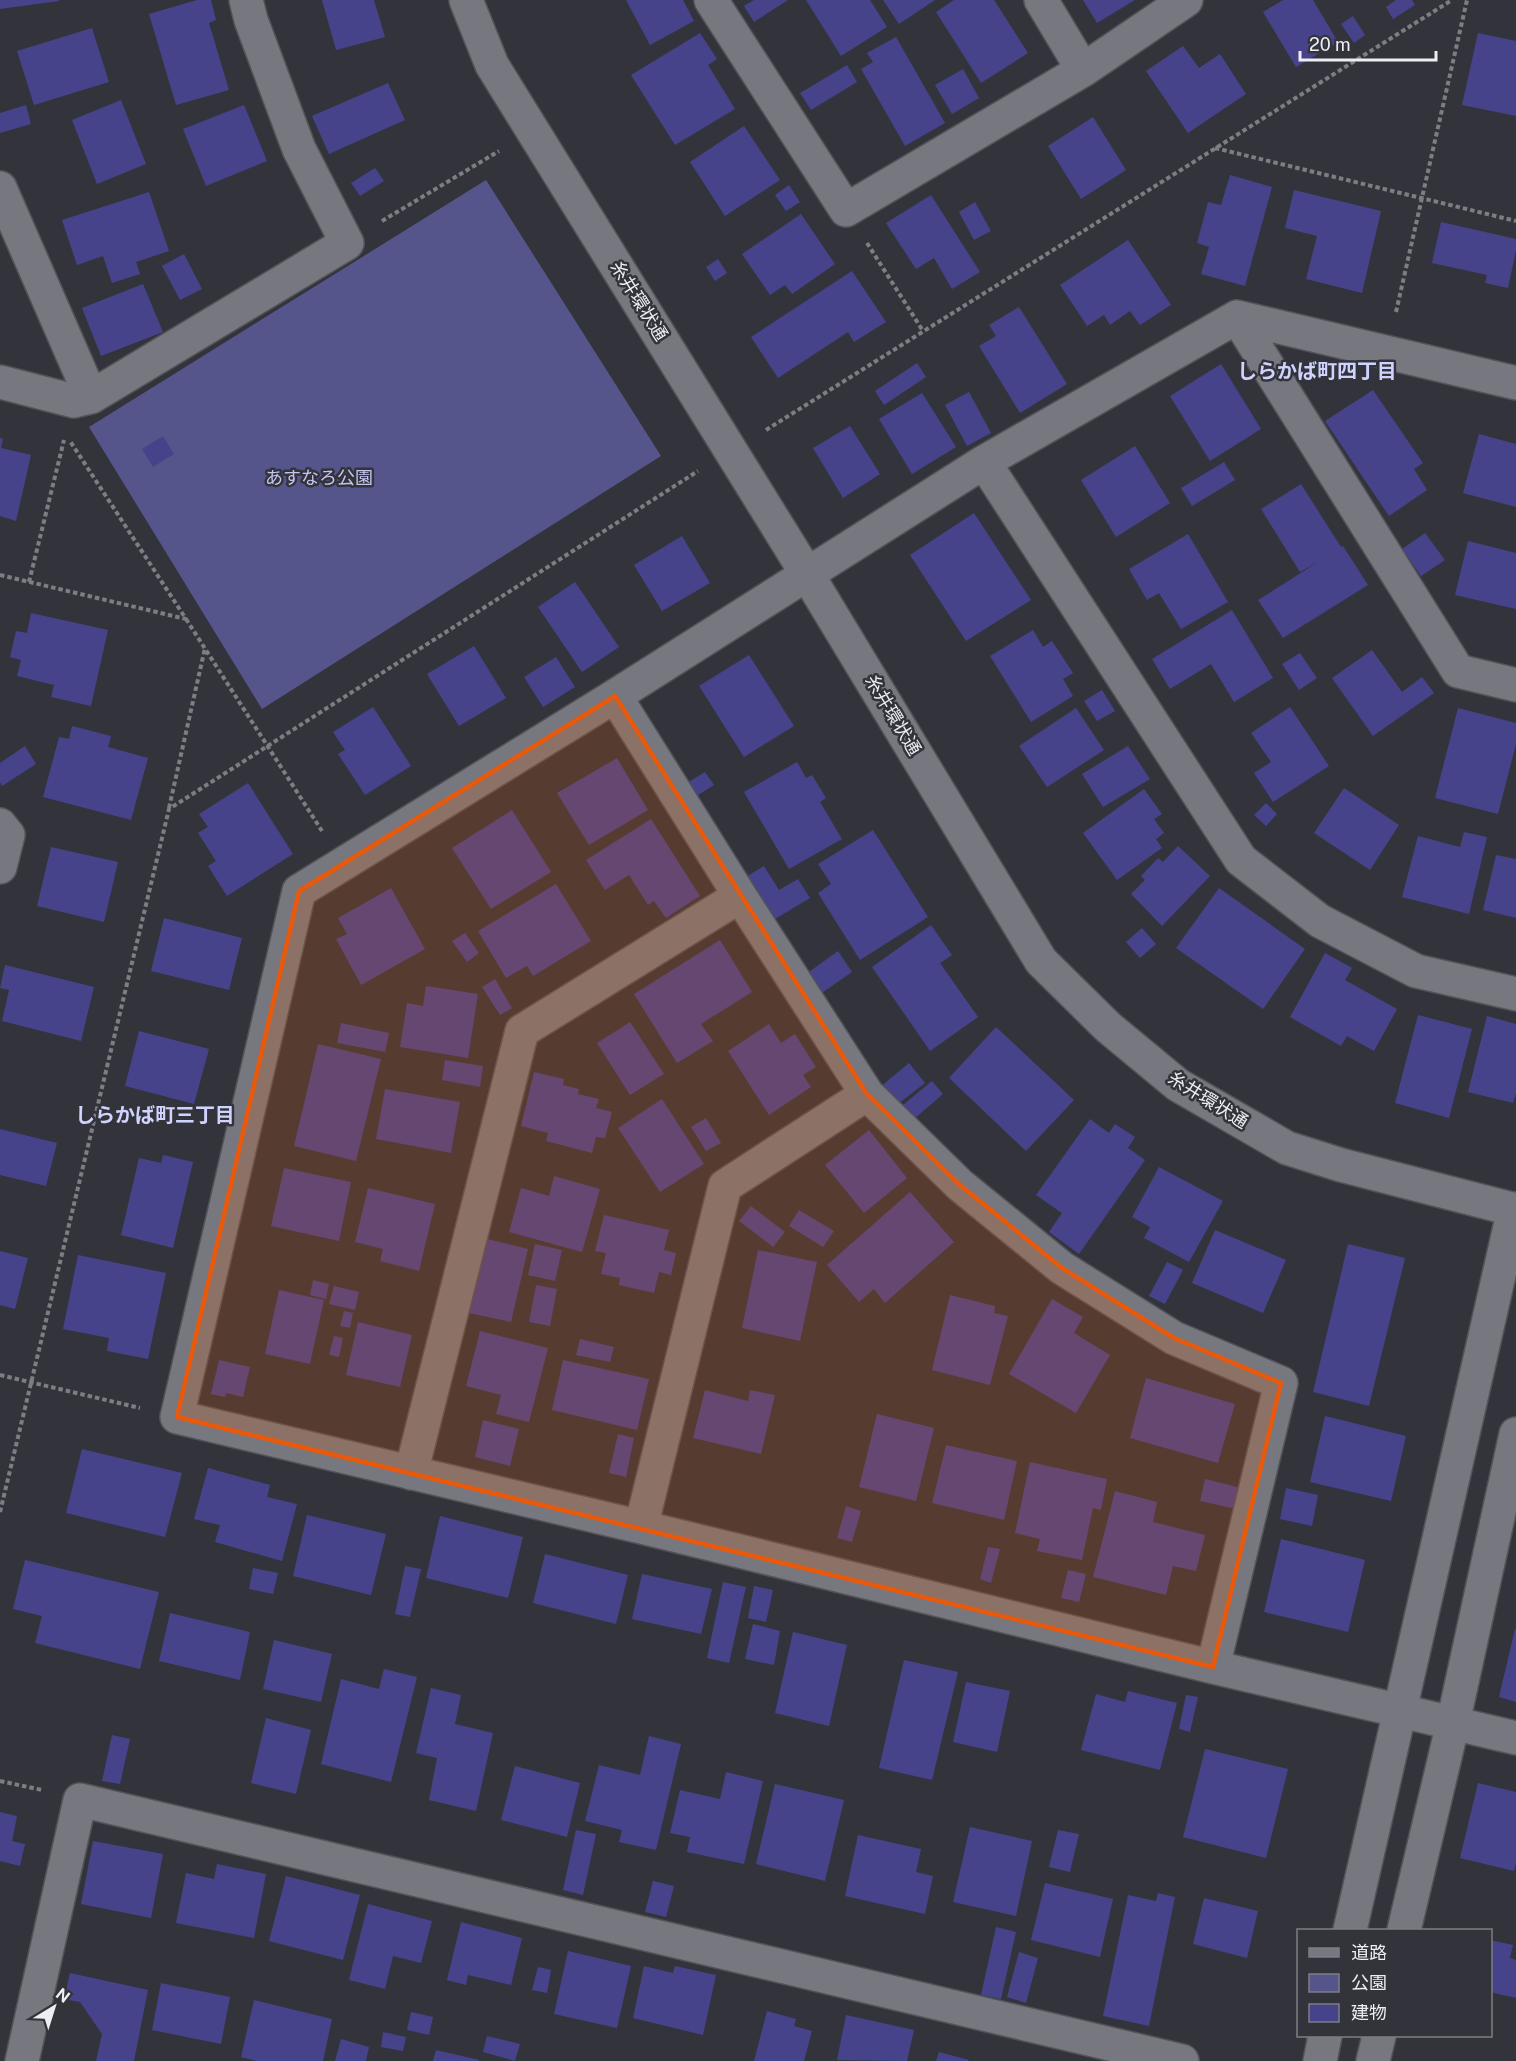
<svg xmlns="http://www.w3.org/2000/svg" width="1516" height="2061" viewBox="0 0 1516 2061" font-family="'Public Sans','Noto Sans JP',sans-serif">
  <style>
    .green { fill: #55558b }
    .building { fill: #46438b }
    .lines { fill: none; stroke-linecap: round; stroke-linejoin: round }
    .minor-casing { stroke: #525258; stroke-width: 36 }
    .tertiary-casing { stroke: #525258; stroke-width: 36 }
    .path { stroke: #7d7e84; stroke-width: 4; stroke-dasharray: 4.5 3; stroke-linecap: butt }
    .minor { stroke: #76777f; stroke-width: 33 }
    .tertiary { stroke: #76777f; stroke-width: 33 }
    .marked { fill: #e8590c; fill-opacity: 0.2; stroke: #e8590c; stroke-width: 4.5; stroke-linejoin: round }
    .labels { text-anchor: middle; stroke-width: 5; stroke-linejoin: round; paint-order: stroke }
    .street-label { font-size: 18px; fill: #ededf2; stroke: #33343b }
    .park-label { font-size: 18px; fill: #c4c6f0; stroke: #33343b }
    .neighbourhood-label { font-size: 20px; font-weight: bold; fill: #d1d3ff; stroke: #33343b }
  </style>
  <rect width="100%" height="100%" fill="#33343b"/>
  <path class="green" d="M486,180l175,276 -399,253 -173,-282z"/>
  <path class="building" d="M0,0h59v1l-59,8z
    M197,0h14l5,20 -7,3 20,67 -53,15 -27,-91z
    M322,0h52l11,37 -49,13z
    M626,0h57l11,21 -44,24z
    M754,0h34l-34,22 -10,-16z
    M806,0h64l17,27 -46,29z
    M883,0h52l-36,24z
    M954,0h40l34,53 -47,30 -45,-71z
    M1083,0h52l-38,23z
    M1283,0h30l25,42 -42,25 -33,-55z
    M1396,0h16l3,5 -22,14 -7,-12z
    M1353,16l12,19 -11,8 -13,-19z
    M92,28l17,54 -75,23 -17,-54z
    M700,33l17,26 -9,6 27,44 -60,36 -44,-70z
    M1478,33l38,8v75l-54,-11z
    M896,37l49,86 -40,23 -44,-77 12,-7 -6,-9z
    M1183,46l16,22 21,-14 26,40 -58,39 -42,-62z
    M847,65l10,17 -46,28 -11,-17z
    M963,69l16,29 -27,16 -17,-29z
    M388,83l17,37 -76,34 -17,-38z
    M121,100l25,64 -49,20 -25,-64z
    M26,105l5,19 -31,9v-20z
    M244,105l23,56 -61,25 -23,-57z
    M1093,117l33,53 -45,29 -33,-53z
    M744,126l36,54 -55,36 -35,-54z
    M375,168l9,13 -24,15 -9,-13z
    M1230,175l42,12 -27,99 -44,-12 8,-27 -12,-4 11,-41 13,3z
    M789,185l11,17 -14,9 -11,-16z
    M1294,190l87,21 -19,82 -56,-14 11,-43 -32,-8z
    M149,192l20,59 -33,11 4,12 -28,9 -9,-27 -26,9 -15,-45z
    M931,195l49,77 -28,17 -18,-31 -18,11 -30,-46z
    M975,202l16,29 -17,9 -15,-28z
    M801,214l34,50 -43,30 -7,-9 -15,10 -28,-41z
    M1441,222l75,17v11l-8,38 -23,-5 2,-8 -55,-12z
    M1128,240l43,65 -31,20 -10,-14 -20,14 -6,-10 -17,11 -27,-41z
    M184,254l18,35 -22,11 -18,-34z
    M718,259l9,14 -12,8 -9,-14z
    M852,271l34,51 -32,20 -6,-10 -70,46 -27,-41z
    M143,284l20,48 -62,24 -19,-48z
    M1019,307l48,77 -47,29 -41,-67 17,-10 -7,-11z
    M917,363l9,14 -42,28 -9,-14z
    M1221,364l40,65 -51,32 -40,-65z
    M1373,390l50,73 -9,6 13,21 -38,26 -64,-95z
    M969,392l22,41 -24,13 -22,-41z
    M922,393l34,54 -44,27 -33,-55z
    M850,426l30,48 -37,24 -30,-50z
    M1479,434l37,10v63l-53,-14z
    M163,436l11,18 -21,13 -11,-18z
    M0,438l3,1 -2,9 30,7 -15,66 -16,-5z
    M1135,446l35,57 -54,34 -35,-57z
    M1224,462l11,18 -43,26 -11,-18z
    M1301,484l40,63 2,-1 25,39 -85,53 -25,-38 60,-38 -18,10 -39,-63z
    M974,513l57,87 -65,41 -56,-86z
    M1425,533l20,27 -24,16 -19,-27z
    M1188,534l40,68 -47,27 -22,-36 -12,7 -18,-31z
    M682,536l28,47 -48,28 -28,-46z
    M1468,541l48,12v56l-61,-14z
    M575,582l44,65 -37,25 -44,-65z
    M1232,610l41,68 -39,24 -23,-38 -41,25 -18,-30z
    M31,613l77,17 -17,76 -40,-9 3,-12 -37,-9 4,-16 -11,-3 6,-26 11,2z
    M1033,630l10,17 9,-6 21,32 -10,6 10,17 -42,26 -41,-66z
    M474,646l32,52 -47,28 -32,-52z
    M1372,650l30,42 20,-15 12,16 -61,43 -41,-58z
    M1300,653l17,25 -18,12 -17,-26z
    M749,655l45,71 -50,31 -45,-71z
    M556,657l19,30 -32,20 -19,-30z
    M1102,690l13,21 -18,10 -13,-20z
    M373,707l38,59 -46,29 -27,-41 7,-4 -12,-18z
    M1290,707l39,59 -56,36 -19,-29 17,-11 -20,-29z
    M1076,708l28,42 -57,37 -28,-41z
    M1458,708l58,15v21l-18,70 -63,-16z
    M72,726l39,10 -3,11 40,11 -17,62 -88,-23 16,-60 10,2z
    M25,746l11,18 -34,22 -2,-4v-19z
    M1128,746l22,33 -47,28 -21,-33z
    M617,758l31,52 -59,35 -32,-52z
    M797,762l9,16 6,-3 14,23 -6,4 22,37 -53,30 -45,-77z
    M705,772l9,13 -19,12 -8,-14z
    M248,783l45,71 -66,42 -19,-30 8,-5 -18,-28 10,-6 -9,-13z
    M1344,788l55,37 -29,45 -56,-37z
    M1144,789l18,25 -8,5 10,14 -8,6 6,9 -45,32 -34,-47z
    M1266,803l11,11 -11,12 -12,-11z
    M512,810l39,62 -60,37 -39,-61z
    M651,819l49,77 -34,22 -12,-17 -6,4 -19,-30 -24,15 -19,-30z
    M873,830l55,87 -68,43 -42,-67 13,-9 -13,-20z
    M1464,832l23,5 -18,77 -67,-17 16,-61 42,11z
    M1178,846l32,30 -48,50 -31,-32 14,-14 -4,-4 17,-18 5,4z
    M51,847l67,15 -14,60 -67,-16z
    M1496,855l20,4v59l-33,-8z
    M764,866l15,24 19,-11 12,19 -45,27 -26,-44z
    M556,884l35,57 -58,35 -6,-10 -21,12 -28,-47z
    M391,888l34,61 -64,36 -25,-46 11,-5 -9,-16z
    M1219,888l86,61 -42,60 -87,-61z
    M164,918l78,20 -13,52 -78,-19z
    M931,925l21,30 -12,8 38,54 -48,34 -58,-84z
    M1142,928l14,16 -16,14 -14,-16z
    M465,933l14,20 -12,9 -15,-21z
    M720,940l32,52 -51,32 12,17 -36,22 -43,-69z
    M838,951l14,21 -36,25 -14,-20z
    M1325,953l27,15 -7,12 52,29 -23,42 -27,-15 -6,10 -51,-29z
    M5,965l89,22 -13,54 -79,-20 7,-31 -9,-2z
    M495,979l17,29 -12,7 -18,-28z
    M426,986l52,8 -10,64 -68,-11 7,-44 16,3z
    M1418,1015l54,14 -23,89 -54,-15z
    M1487,1016l29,8v69l-3,10 -45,-11z
    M630,1022l34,52 -34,21 -33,-52z
    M341,1023l48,10 -4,19 -48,-9z
    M769,1024l12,19 14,-9 21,33 -13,8 8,12 -42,28 -41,-64z
    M996,1027l78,73 -48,51 -77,-73z
    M139,1031l70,18 -15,55 -69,-18z
    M318,1044l63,15 -25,102 -62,-15z
    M445,1060l38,6 -3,21 -38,-7z
    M909,1063l16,20 -31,24 -15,-19z
    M534,1072l30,7 -1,6 16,4 -1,5 21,5 -3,9 16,4 -7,26 -9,-1 -4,16 -46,-12 2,-8 -27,-7z
    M932,1081l11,13 -29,25 -11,-14z
    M385,1089l75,13 -9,51 -75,-14z
    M662,1099l42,65 -44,28 -42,-64z
    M706,1118l15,25 -15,8 -15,-24z
    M1090,1119l19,14 6,-9 20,13 -7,11 17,12 -66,94 -30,-22 13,-19 -26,-18z
    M0,1129l57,14 -11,43 -46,-11z
    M869,1130l38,48 -43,35 -39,-48z
    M163,1155l30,7 -20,86 -52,-13 18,-77 22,5z
    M1159,1167l64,34 -34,61 -45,-24 6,-11 -18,-10z
    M284,1168l67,14 -12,59 -68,-15z
    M554,1176l46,13 -18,63 -73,-20 12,-44 28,8z
    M368,1188l67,16 -16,67 -39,-10 3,-12 -28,-7z
    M910,1192l44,50 -69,61 -11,-14 -15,13 -32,-37z
    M751,1206l34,26 -12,15 -34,-26z
    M799,1210l35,21 -11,16 -34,-21z
    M604,1215l65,15 -5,20 12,3 -5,22 -12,-3 -5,21 -35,-8 1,-7 -19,-4 5,-21 -11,-2z
    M1215,1230l71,30 -23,53 -71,-30z
    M487,1239l41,10 -17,73 -42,-9z
    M535,1244l27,6 -7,31 -27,-6z
    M1348,1244l57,14 -36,148 -56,-14z
    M758,1250l59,12 -17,79 -58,-13z
    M0,1251l28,7 -13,51 -15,-4z
    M78,1255l88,18 -18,86 -41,-8 2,-13 -46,-9z
    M1167,1262l16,8 -18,34 -16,-8z
    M313,1280l16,4 -3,15 -16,-4z
    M536,1285l21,4 -7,37 -21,-4z
    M334,1286l25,6 -4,18 -26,-6z
    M279,1290l45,10 -14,64 -45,-10z
    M950,1295l45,11 -1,7 14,3 -18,69 -58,-15z
    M1052,1299l31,18 -9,16 36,22 -34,58 -67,-39z
    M344,1311l9,2 -3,15 -10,-2z
    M358,1322l54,13 -12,52 -54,-12z
    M480,1331l68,17 -19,74 -33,-8 5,-19 -35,-9z
    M334,1336l9,2 -4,19 -10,-2z
    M580,1339l34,8 -4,15 -34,-7z
    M219,1360l31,7 -7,30 -17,-4 -1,4 -14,-3z
    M563,1360l86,19 -12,51 -85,-20z
    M1146,1378l89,26 -17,59 -88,-25z
    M705,1390l43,11 2,-11 25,5 -14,59 -68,-16z
    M877,1414l57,14 -18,73 -57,-14z
    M1325,1416l81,20 -15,65 -81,-19z
    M483,1420l36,9 -9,37 -35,-9z
    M618,1434l16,4 -8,39 -17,-4z
    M946,1445l71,16 -13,59 -72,-17z
    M82,1449l100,24 -17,64 -99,-24z
    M1030,1462l77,17 -6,31 -8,-2 -11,52 -45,-9 3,-12 -25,-6z
    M208,1468l62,17 -3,12 30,7 -15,57 -67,-19 5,-17 -26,-6z
    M1205,1479l36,9 -5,21 -36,-8z
    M1286,1488l32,7 -6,31 -32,-7z
    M1115,1491l42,11 -4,20 52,13 -9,36 -23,-5 -7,29 -73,-18z
    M846,1506l15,5 -9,31 -15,-4z
    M307,1515l79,19 -15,61 -78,-19z
    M440,1516l83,21 -15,61 -82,-20z
    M1281,1539l84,21 -17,72 -84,-20z
    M988,1547l12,2 -9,34 -11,-4z
    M545,1554l83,21 -12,49 -83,-21z
    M25,1560l134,32 -19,77 -105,-26 7,-27 -29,-7z
    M405,1566l16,3 -11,48 -15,-3z
    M253,1568l25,5 -5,21 -24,-5z
    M1068,1570l18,4 -7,28 -18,-4z
    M642,1574l70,15 -11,45 -69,-15z
    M723,1582l23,5 -17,76 -22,-5z
    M754,1586l19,4 -7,32 -18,-4z
    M170,1613l80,19 -10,48 -81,-19z
    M753,1624l27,7 -6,34 -29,-6z
    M1515,1629h1v73l-17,-5z
    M793,1632l54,13 -18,81 -54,-13z
    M274,1640l58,14 -11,48 -58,-13z
    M904,1660l54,12 -26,108 -53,-12z
    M384,1669l33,8 -26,105 -70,-18 20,-85 38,10z
    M966,1682l44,9 -13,61 -44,-10z
    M431,1688l30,7 -6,29 38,9 -17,78 -47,-11 8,-42 -21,-5z
    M1128,1691l49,12 -17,67 -79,-20 15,-56 29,8z
    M1186,1695l12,2 -8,35 -11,-3z
    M266,1718l45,12 -15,64 -45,-11z
    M112,1735l18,4 -10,45 -18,-3z
    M649,1736l32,8 -25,106 -37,-8 3,-12 -37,-9 14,-56 41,10z
    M1205,1749l83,20 -22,89 -83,-21z
    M515,1766l65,17 -13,54 -66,-17z
    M726,1772l37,9 -19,83 -57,-12 3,-15 -20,-4 10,-43 40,9z
    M1478,1783l38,9v71l-2,8 -54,-13z
    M775,1784l69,16 -19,81 -69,-17z
    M0,1812l17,4 -5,25 13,3 -5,22 -20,-5z
    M970,1827l62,14 -16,75 -63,-14z
    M576,1830l20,4 -13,61 -20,-5z
    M1058,1830l21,4 -9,38 -21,-5z
    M858,1835l63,14 -5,23 17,4 -8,38 -80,-18z
    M93,1841l70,13 -12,64 -70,-14z
    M217,1864l49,10 -12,64 -78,-15 10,-50 28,6z
    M286,1876l74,19 -17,65 -74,-19z
    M653,1881l21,5 -8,31 -21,-5z
    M1045,1883l68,16 -13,58 -69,-17z
    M1158,1893l17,4 -26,129 -46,-10 25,-121 28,6z
    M1204,1898l54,13 -11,47 -54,-14z
    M368,1904l64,17 -11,42 -28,-7 -8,33 -36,-9z
    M461,1922l61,16 -11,47 -43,-10 -2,10 -19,-5z
    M996,1927l20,5 -15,67 -20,-4z
    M1490,1940l23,5 -3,13 6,2v38l-26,-6z
    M568,1951l63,15 -14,62 -63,-14z
    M1019,1952l19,6 -12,45 -19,-6z
    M644,1966l29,7 2,-7 41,9 -13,60 -70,-17z
    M538,1967l13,3 -4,23 -15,-3z
    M70,1973l78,17 -14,71h-38l6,-27 -22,-32 -16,-3z
    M161,1983l69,14 -9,47 -69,-14z
    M254,2000l78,19 -9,42h-66l-16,-4z
    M767,2011l29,8 -2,7 18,5 -8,30h-50z
    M411,2012l22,5 -4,18 -22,-5z
    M846,2015l68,15 -7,31 -70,-1z
    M383,2032l23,5 -3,14 -22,-4z
    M487,2036l33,8 -5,17 -32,-9z
    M341,2039l28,8 -3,14h-31z
    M436,2050l43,10v1h-46z
    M939,2052l30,8 -1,1h-32z"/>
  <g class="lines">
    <defs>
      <path id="minor" d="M711,0l135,210 237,-140 103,-70
        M1041,0l42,70
        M0,188l91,209
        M1237,317l221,354 58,14
        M0,382l74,19 17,-4 256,-154 -48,-94 -48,-129 -5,-20
        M1516,383l-279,-66 -253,145 -369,234 -316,195 -122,526 464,110 572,140 303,71
        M984,462l257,398 79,61 96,50 100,23
        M615,696l125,200 127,198 93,91 102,83 112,70 107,45 -68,284
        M0,825l8,10 -8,32
        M411,1473l111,-442 218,-135
        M641,1527l84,-341 142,-92
        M22,2061l58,-261 1102,261"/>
      <path id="tertiary" d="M466,0l26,65 315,509 234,387 67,66 70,58 109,63 54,17 175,45
        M1350,1930l164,-721
        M1404,1930l49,-207 63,-289
        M1320,2061l5,-25
        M1373,2061l6,-25"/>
    </defs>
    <use href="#minor" class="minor-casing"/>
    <use href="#tertiary" class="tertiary-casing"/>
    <path class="path" d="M1215,148l301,73
      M382,221l117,-70
      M867,243l56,88
      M1396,312l71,-312
      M766,430l686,-430
      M0,575l186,44 -116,-178
      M29,582l35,-142
      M186,619l136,212
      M169,808l36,-160
      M0,1375l140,33
      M0,1512l169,-703 529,-338
      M0,1781l42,9"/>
    <use href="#minor" class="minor"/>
    <use href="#tertiary" class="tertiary"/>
  </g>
  <path class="marked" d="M615,696l252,398 93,91 102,83 112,70 107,45 -68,284 -1036,-250 122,-526z"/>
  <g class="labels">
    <g class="street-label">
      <text transform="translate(639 301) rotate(58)" y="6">糸井環状通</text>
      <text transform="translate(893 715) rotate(59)" y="6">糸井環状通</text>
      <text transform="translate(1208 1100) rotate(32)" y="6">糸井環状通</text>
    </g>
    <g class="park-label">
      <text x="319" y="484">あすなろ公園</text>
    </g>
    <g class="neighbourhood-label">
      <text x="1317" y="378">しらかば町四丁目</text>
      <text x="155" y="1122">しらかば町三丁目</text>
    </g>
  </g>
  <rect x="1297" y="1929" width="195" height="108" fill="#33343b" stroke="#7d7e84" stroke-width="1.5"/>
  <rect x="1309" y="1948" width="30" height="9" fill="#76777f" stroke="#7d7e84" stroke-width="1.5"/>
  <text x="1351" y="1959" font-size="18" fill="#ededf2">道路</text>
  <rect x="1309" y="1974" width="30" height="18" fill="#55558b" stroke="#7d7e84" stroke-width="1.5"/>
  <text x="1351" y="1989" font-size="18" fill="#ededf2">公園</text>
  <rect x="1309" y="2004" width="30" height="18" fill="#46438b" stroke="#7d7e84" stroke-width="1.5"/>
  <text x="1351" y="2019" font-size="18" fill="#ededf2">建物</text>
  <g transform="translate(54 2007) rotate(38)" stroke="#33343b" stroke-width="4.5" paint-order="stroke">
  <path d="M0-4.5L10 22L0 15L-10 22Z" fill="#ededf2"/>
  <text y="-9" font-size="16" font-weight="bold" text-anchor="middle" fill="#ededf2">N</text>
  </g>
  <path d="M1300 51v9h136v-9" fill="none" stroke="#ededf2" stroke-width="3"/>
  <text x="1309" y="51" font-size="18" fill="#ededf2" stroke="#33343b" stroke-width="4.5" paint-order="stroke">20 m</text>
</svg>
